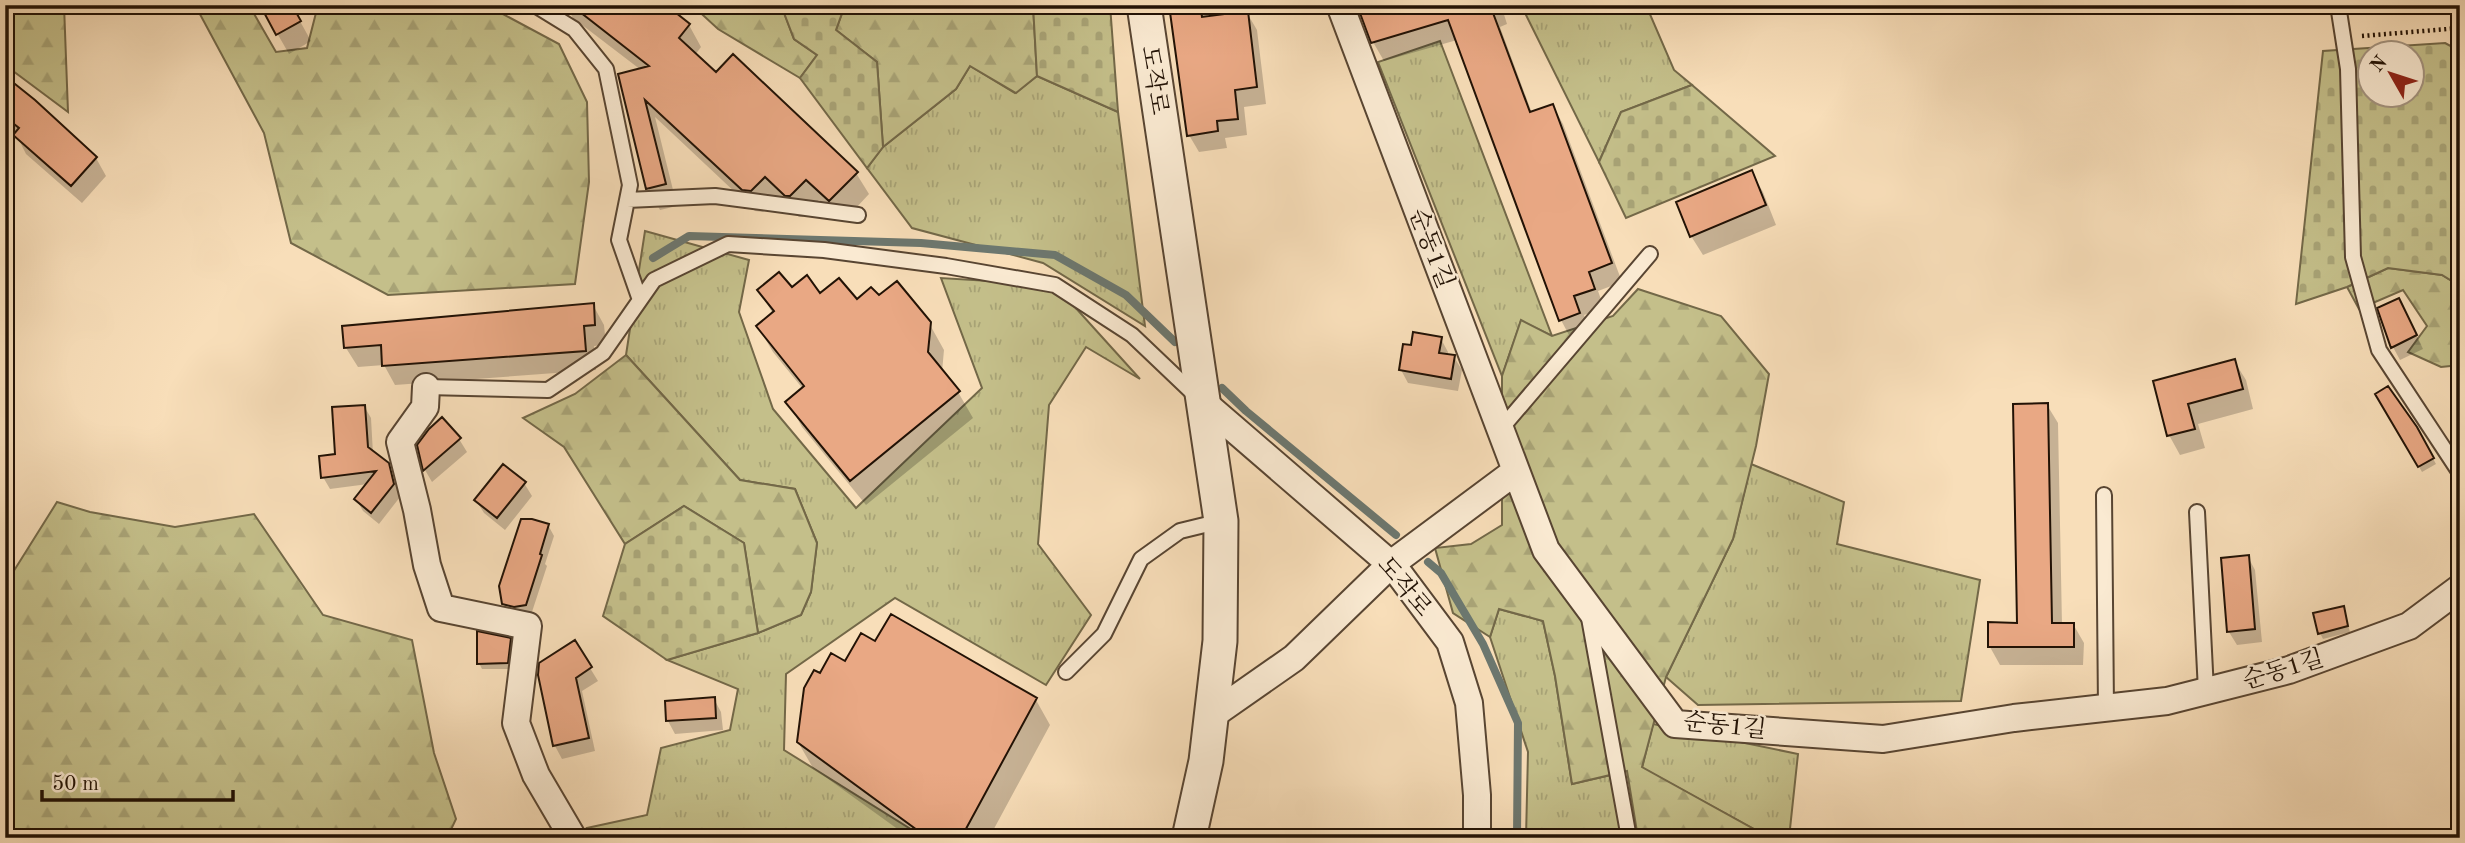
<svg xmlns="http://www.w3.org/2000/svg" width="2465" height="843" viewBox="0 0 2465 843" font-family="'Old Standard TT','Noto Serif KR',serif">
  <style>
    .grass { fill: url(#grass-tufts); stroke: #736848; stroke-width: 2 }
    .forest { fill: url(#forest-firs); stroke: #736848; stroke-width: 2 }
    .cemetery { fill: url(#cemetery-stones); stroke: #736848; stroke-width: 2; fill-rule: evenodd }
    .shadow { fill: #0003 }
    .lines { fill: none; stroke-linecap: round; stroke-linejoin: round }
    .stream { stroke: #6c776f; stroke-width: 8 }
    .building { fill: #e9a884; stroke: #221205; stroke-width: 2 }
    .service-casing { stroke: #584532; stroke-width: 18 }
    .minor-casing { stroke: #584532; stroke-width: 30 }
    .tertiary-casing { stroke: #584532; stroke-width: 37 }
    .path { stroke: #221205; stroke-width: 4.5; stroke-dasharray: 2 3.5; stroke-linecap: butt }
    .service { stroke: #faead2; stroke-width: 14 }
    .minor { stroke: #faead2; stroke-width: 26 }
    .tertiary { stroke: #faead2; stroke-width: 33 }
    .labels { text-anchor: middle; stroke-width: 5; stroke-linejoin: round; paint-order: stroke }
    .street-label { font-size: 24px; fill: #221205; stroke: #faead2 }
  </style>
  <defs>
    <pattern id="grass-tufts" width="24" height="20" patternUnits="userSpaceOnUse" patternTransform="scale(1.75)"><rect width="24" height="20" fill="#c4bf8a"/><path d="M3 7l-1-3M5 7V3M7 7l1-3M15 17l-1-3M17 17v-4M19 17l1-3" fill="none" stroke="#a8a376"/></pattern>
    <pattern id="forest-firs" width="22" height="20" patternUnits="userSpaceOnUse" patternTransform="scale(1.75)"><rect width="22" height="20" fill="#c4bf8a"/><path d="M5 1l3.5 6h-7zM16 11l3.5 6h-7z" fill="#a8a376"/></pattern>
    <pattern id="cemetery-stones" width="16" height="16" patternUnits="userSpaceOnUse" patternTransform="scale(1.75)"><rect width="16" height="16" fill="#c4bf8a"/><path d="M2 7V4a2 2 0 0 1 4 0v3zM10 15v-3a2 2 0 0 1 4 0v3z" fill="#a8a376"/></pattern>
  </defs>
  <rect width="100%" height="100%" fill="#f8deb9"/>
  <filter id="stains"><feTurbulence type="fractalNoise" baseFrequency=".00286" numOctaves="4"/><feColorMatrix values="0 0 0 0 .2 0 0 0 0 .09 0 0 0 0 .02 0 0 0 .5 -.17"/></filter>
  <radialGradient id="worn" r=".72"><stop offset=".6" stop-color="#630" stop-opacity="0"/><stop offset="1" stop-color="#630" stop-opacity=".3"/></radialGradient>
  <path class="grass" d="M1521,5h125l28,65 18,15 -71,27 -22,50z
    M1440,41l112,295 -31,-15 -19,55 -124,-314z
    M970,66l45,27 22,-17 81,36 27,214 -102,-63 -131,-35 -45,-60 16,-21 73,-58z
    M645,231l104,29 -10,52 34,97 83,99 126,-120 -41,-110 114,7 85,94 -54,-32 -37,58 -11,139 53,71 -45,70 -151,-87 -109,76 -2,76 141,88h-332l-6,-10 60,-13 14,-67 69,-18 8,-41 -71,-29 91,-27 43,-18 10,-23 6,-49 -22,-54 -55,-9 -114,-125z
    M1751,464l93,38 -7,42 143,36 -19,121 -263,4 -32,-28 67,-138z
    M1499,609l44,12 12,55 17,108 39,-9 12,63h-97l2,-86 -38,-115z
    M1653,724l145,30 -9,84h-19l-128,-70z"/>
  <path class="forest" d="M5,5h59l4,107 -63,-47z
    M195,5h54l27,47 31,-4 11,-43h73l15,5 30,-5h50l73,39 28,58 2,80 -14,102 -187,11 -97,-52 -27,-110z
    M692,5h89l13,34 23,16 -17,23 -82,-49z
    M845,5h188l4,71 -21,17 -46,-27 -14,23 -73,58 -6,-85 -41,-32z
    M2388,268l54,7 18,11v79l-19,2 -33,-15 19,-26 -24,-36 -44,19 -12,-22z
    M1638,289l83,27 48,58 -13,72 -23,93 -67,138 -24,90 128,71h-132l-11,-67 -55,13 -17,-108 -12,-55 -44,-12 -9,28 -37,-24 -18,-65 36,-4 31,-19v-149l19,-56 31,16 61,-20z
    M626,355l114,125 55,9 22,54 -6,49 -10,23 -43,18 -14,-90 -60,-37 -59,38 -61,-97 -41,-29 52,-24z
    M57,502l33,10 85,15 79,-13 69,101 89,25 22,113 22,66 -9,19h-442v-253z"/>
  <path class="cemetery" d="M781,5h64l-9,25 41,32 6,85 -16,21 -67,-90 17,-23 -23,-16z
    M1033,5h77l8,107 -81,-36z
    M2445,43l15,8v235l-18,-11 -54,-7 -41,19 -51,17 27,-253zM2370,52h42v42h-42z
    M1692,85l83,71 -149,62 -27,-56 22,-50z
    M684,506l60,37 14,90 -91,27 -64,-44 22,-72z"/>
  <path class="shadow" d="M261,5h30l20,36 -22,13z
    M566,5h97l26,20 12,22 -6,8 21,19 140,99 13,21 -26,28 -24,-22 -16,17h-4l-21,-20 -15,15 -8,-1 -100,-94 22,89 -17,4 -12,-22 -7,-118 -68,-52z
    M1171,5h30l8,13 38,-5 10,17 9,74 -22,3 3,28 -22,3 2,10 -28,4 -10,-17z
    M1358,5h143l6,19 -7,3 32,86 21,-7 10,18 59,158 -24,9 6,17 -20,7 6,17 -19,7 -10,-19 -104,-280 -73,21 -11,-19z
    M5,78l91,80 10,18 -24,27 -56,-49 -10,-20 -11,-8z
    M1752,173l11,19 13,33 -73,30 -12,-19z
    M759,290h33l64,11 22,-3 51,25 15,27 -2,22 16,20 15,26 -107,87 -64,-78 -14,-25 15,-13 -30,-37 -15,-25 15,-13z
    M593,305l11,20 2,20 -12,1 2,24 -201,15 -11,-20 -26,2 -12,-19z
    M2406,313l17,36 -23,11 -7,-13z
    M1441,339l7,13 -1,4 7,1 8,13 -4,21 -50,-8 -7,-13 11,-23z
    M2234,361l12,19 7,29 -55,15 7,24 -25,7 -11,-20 -14,-53z
    M2378,394l38,34 20,36 -14,8z
    M2047,405l11,18 4,201h11l11,19 -1,22h-83l-10,-18 29,-23z
    M364,406l7,12 2,36 14,11 8,13 5,19 -21,27 -16,-13 -7,-12 12,-15 -38,5 -7,-12z
    M459,439l8,13 -35,30 -7,-12 -6,-24z
    M524,483l8,13 -27,34 -21,-17 -8,-13z
    M548,525l6,11 -9,28 2,2 -16,49 -22,-1 -6,-10z
    M2248,557l7,13 7,72 -25,3 -8,-13z
    M2343,608l7,24 -27,7 -3,-6z
    M509,640l4,6 -3,23h-28l-3,-6z
    M574,642l24,39 -16,10 13,60 -33,8 -7,-13 -15,-71z
    M875,643l161,57 14,25 -61,113h-79l-97,-70 -15,-26 22,-66 25,-13z
    M714,699l7,13 2,18 -48,4 -7,-13z"/>
  <g class="lines">
    <path class="stream" d="M653,258l36,-22 232,7 134,12 71,40 49,47
      M1222,388l24,23 150,124
      M1428,562l13,11 42,71 35,79 -1,115"/>
  </g>
  <path class="building" d="M260,5h32l9,16 -25,14z
    M571,5h95l24,19 -11,14 37,34 17,-18 125,118 -29,29 -23,-21 -16,16h-5l-20,-19 -14,14 -9,-1 -97,-90 21,84 -20,5 -28,-115 31,-8z
    M1169,5h31l2,12 46,-6 9,76 -22,3 3,29 -21,2 1,10 -31,5z
    M1357,5h133l40,107 23,-8 59,159 -23,9 6,17 -21,7 6,17 -21,8 -111,-301 -77,23z
    M5,76l30,24 62,57 -26,29 -58,-51 6,-7 -14,-11z
    M1752,170l14,35 -76,32 -14,-35z
    M779,272l13,15 15,-12 13,18 19,-15 18,21 14,-12 8,8 18,-14 34,41 -3,30 32,39 -110,90 -65,-79 19,-16 -48,-60 18,-15 -17,-21z
    M2399,298l18,37 -26,13 -14,-40z
    M594,303l1,22 -11,1 2,25 -204,15 -1,-21 -37,3 -2,-22z
    M1413,332l29,5 -3,16 16,2 -4,24 -52,-9 4,-26 8,1z
    M2235,359l8,30 -55,15 7,25 -28,7 -14,-55z
    M2388,386l29,41 17,31 -16,9 -43,-73z
    M2048,403l4,220h22v24h-86v-25l29,1 -4,-219z
    M365,405l3,42 21,16 5,21 -23,29 -17,-14 22,-28 -55,7 -2,-22 16,-2 -3,-47z
    M442,417l19,21 -38,33 -6,-26 12,-16z
    M503,464l23,18 -29,36 -23,-18z
    M521,519h11l17,5 -9,30 2,1 -16,50 -12,2 -12,-3 -3,-18z
    M2249,555l6,74 -28,3 -6,-74z
    M2344,606l4,20 -30,8 -5,-21z
    M891,614l146,84 -76,140h-33l-131,-96 7,-54 10,-18 6,3 11,-20 14,8 16,-28 14,8z
    M477,631l34,7 -3,25 -31,1z
    M575,640l17,27 -16,11 13,60 -36,8 -15,-71 1,-12z
    M715,697l1,21 -50,3 -1,-20z"/>
  <g class="lines">
    <defs>
      <path id="service" d="M535,5l39,24 32,40 24,116 -11,55 21,60
        M2338,5l10,64 5,188 26,93 81,123
        M627,200l88,-4 143,19
        M426,387l122,3 55,-37 51,-73 74,-36 96,6 122,16 109,19 77,50 63,60
        M1500,430l150,-176
        M2104,495l2,213
        M2197,512l9,179
        M1589,618l40,220
        M1066,672l38,-38 37,-75 39,-28 41,-10"/>
      <path id="minor" d="M1340,5l206,545 129,174 208,15 131,-21 153,-17 122,-31 120,-44 51,-38
        M426,387l-1,20 -25,35 17,68 10,55 14,43 87,18 -12,97 20,52 37,63
        M1204,403l190,164 56,75 19,61 8,92v43
        M1211,716l83,-58 97,-94 125,-93"/>
      <path id="tertiary" d="M1144,5l77,516 -1,120 -14,120 -17,77"/>
    </defs>
    <use href="#service" class="service-casing"/>
    <use href="#minor" class="minor-casing"/>
    <use href="#tertiary" class="tertiary-casing"/>
    <path class="path" d="M2362,36l98,-8"/>
    <use href="#service" class="service"/>
    <use href="#minor" class="minor"/>
    <use href="#tertiary" class="tertiary"/>
  </g>
  <g class="labels">
    <g class="street-label">
      <text transform="translate(1155 80) rotate(81)" y="8">도작로</text>
      <text transform="translate(1432 248) rotate(69)" y="8">순동1길</text>
      <text transform="translate(1405 586) rotate(50)" y="8">도작로</text>
      <text transform="translate(2283 669) rotate(-17)" y="8">순동1길</text>
      <text transform="translate(1725 725) rotate(6)" y="8">순동1길</text>
    </g>
  </g>
  <rect width="2465" height="843" fill="none" stroke="#f8deb9" stroke-width="28"/>
  <rect x="7" y="7" width="2451" height="829" fill="none" stroke="#221205" stroke-width="3.5"/>
  <rect x="14" y="14" width="2437" height="815" fill="none" stroke="#221205" stroke-width="2"/>
  <g transform="translate(2391 74) rotate(309)"><circle r="33" fill="#faead2" stroke="#a49480" stroke-width="2"/>
  <path d="M0-5L12 26L0 18L-12 26Z" fill="#8f2418"/>
  <text y="-10" font-size="19" font-weight="bold" text-anchor="middle" fill="#221205">N</text>
  </g>
  <path d="M42 790v10h191v-10" fill="none" stroke="#221205" stroke-width="3.5"/>
  <text x="52" y="790" font-size="21" fill="#221205" stroke="#faead2" stroke-width="5" paint-order="stroke">50 m</text>
  <rect width="100%" height="100%" filter="url(#stains)"/>
  <rect width="100%" height="100%" fill="url(#worn)"/>
</svg>
